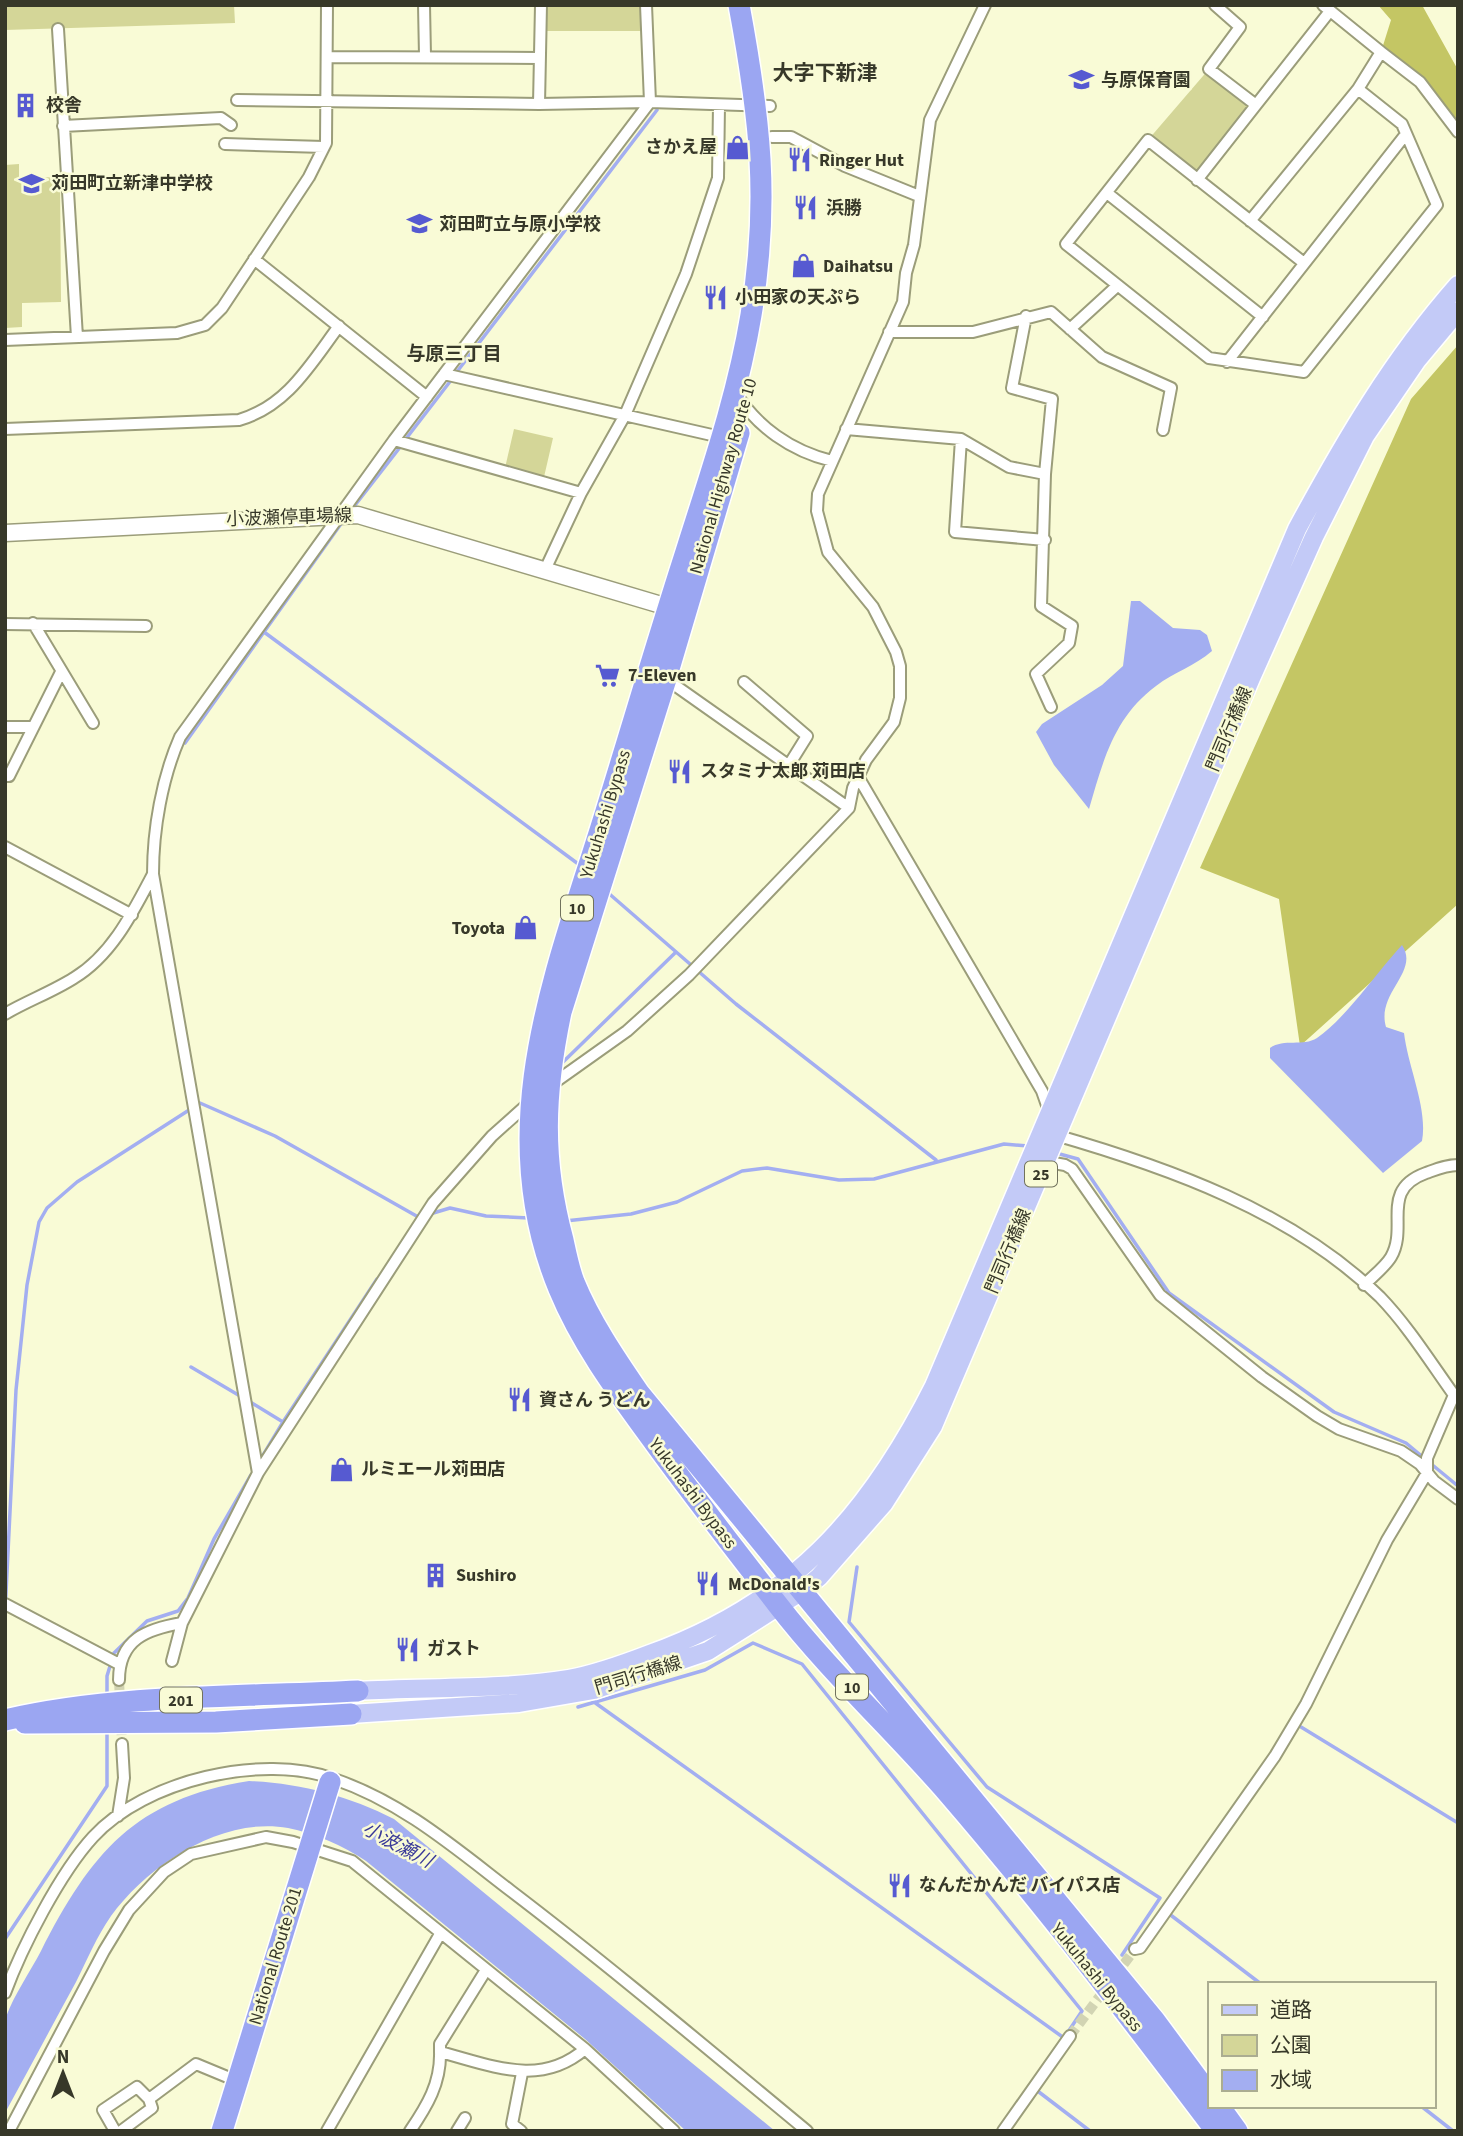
<svg xmlns="http://www.w3.org/2000/svg" width="1463" height="2136" viewBox="0 0 1463 2136" font-family="'Source Sans 3','Noto Sans JP',sans-serif">
  <style>
    .green { fill: #d4d698 }
    .forest { fill: #c4c664 }
    .water { fill: #a3aef1 }
    .lines { fill: none; stroke-linecap: round; stroke-linejoin: round }
    .stream { stroke: #a3aef1; stroke-width: 3.5 }
    .street-tunnel { stroke: #d2d4b3; stroke-width: 10; stroke-dasharray: 10 5; stroke-linecap: butt }
    .street-casing { stroke: #9b9d7a; stroke-width: 14 }
    .secondary-casing { stroke: #9b9d7a; stroke-width: 19 }
    .primary-casing { stroke: #fff; stroke-width: 21 }
    .highway-casing { stroke: #fff; stroke-width: 24 }
    .street { stroke: #fff; stroke-width: 10 }
    .secondary { stroke: #fff; stroke-width: 16 }
    .primary { stroke: #c3caf7; stroke-width: 18 }
    .highway { stroke: #9ba6f2; stroke-width: 21 }
    .labels { text-anchor: middle; stroke-width: 5; stroke-linejoin: round; paint-order: stroke }
    .shield { fill: #f9fbd6; stroke: #71725d; stroke-width: 2 }
    .shield-label { font-size: 16px; font-weight: bold; fill: #373829 }
    .poi-label { font-size: 18px; font-weight: bold; fill: #373829; stroke: #f9fbd6; text-anchor: start }
    .street-label { font-size: 18px; fill: #373829; stroke: #f9fbd6 }
    .neighbourhood-label { font-size: 19px; font-weight: bold; fill: #373829; stroke: #f9fbd6 }
    .water-label { font-size: 19px; font-style: italic; fill: #393999; stroke: #f9fbd6 }
    .quarter-label { font-size: 21px; font-weight: bold; fill: #373829; stroke: #f9fbd6 }
  </style>
  <rect width="100%" height="100%" fill="#f9fbd6"/>
  <path class="green" d="M5,5h229l1,18 -230,7z
    M541,5h105v26h-106z
    M1209,69l47,36 -59,75 -49,-40z
    M19,164v14l41,-1 1,125 -39,1v24l-17,1v-163z
    M514,429l39,9 -9,39 -39,-9z"/>
  <path class="forest" d="M1378,5h44l36,65v62l-16,-25 -61,-55 10,-32z
    M1458,345v559l-158,142 -21,-147 -79,-31 211,-469z"/>
  <path class="water" d="M1131,601h9l33,27 27,2 7,5 5,16c-17,15 -38,21 -56,35 -42,31 -53,75 -67,123l-35,-44 -18,-33 6,-8 60,-39 21,-19z
    M1402,945c18,27 -26,48 -16,82l18,6c4,34 24,76 18,108l-39,32 -113,-115v-10c14,-10 33,-1 47,-10 28,-19 61,-67 85,-93z
    M249,1781c51,2 100,15 145,38l381,312h-89l-101,-92 -219,-178c-22,-15 -52,-28 -78,-33 -66,-12 -140,37 -177,88 -14,20 -24,44 -35,66 -24,44 -47,87 -71,131 0,-22 -5,-78 1,-96 8,-22 24,-45 35,-66 50,-98 94,-152 208,-170z"/>
  <g class="lines">
    <path class="stream" d="M456,373l201,-263
      M405,440l47,-61
      M352,509l49,-63
      M264,632l317,234
      M185,743l158,-222
      M606,891l130,113 200,156
      M561,1064l115,-112
      M1056,1153l22,6 91,134 165,119 72,31 18,15
      M430,1214l20,-6 36,8 43,2
      M565,1221l66,-7 46,-12 65,-31 25,-3 72,12 35,-1 130,-35 24,2
      M191,1367l49,29
      M247,1400l36,22 94,-143
      M259,1462l24,-40
      M1430,1463l28,23
      M857,1567l-8,55 138,165 173,111 -38,57
      M5,1613l11,-223 11,-105 12,-63 8,-14 30,-26 123,-79 75,33 145,82
      M107,1698v-22l7,-23 33,-32 31,-10 10,-13 26,-59 37,-64
      M594,1702l470,336
      M578,1707l127,-37 48,-27 49,21 280,347 -16,24
      M1301,1727l157,96
      M1168,1913l93,71
      M5,1939l102,-153v-56
      M1035,2089l55,42
      M1421,2106l32,25"/>
    <path class="street-tunnel" d="M119,1680l3,64
      M1070,2036l65,-87"/>
    <defs>
      <path id="street" d="M424,5l1,51
        M58,29l19,308
        M1381,52l39,30 38,50
        M328,57l211,1
        M237,100l302,4 111,-2 120,4
        M539,104l2,-99
        M1256,105l74,-94
        M63,126l158,-8 10,7
        M772,137h19l54,29 74,30
        M225,144l99,3
        M1197,180l59,-75 -47,-36 31,-42 -25,-22
        M1107,193l156,124
        M1250,221l108,-132
        M254,259l173,138
        M1304,263l-156,-123 -82,104 143,114 95,14 133,-167 -35,-81 -44,-35 23,-37 -58,-47
        M1026,316l-14,72 40,11 -7,75 -4,132 31,20 -3,17 -33,31 15,33
        M1070,329l47,-43
        M889,332h84l78,-20 51,45 69,31 -8,42
        M5,340l172,-7 28,-8 17,-17 87,-131 17,-34 1,-138
        M1227,362l179,-228
        M444,374l281,64
        M735,392c22,35 56,59 97,69
        M5,429l234,-9c48,-14 71,-55 100,-94
        M846,429l115,10 48,28 36,7
        M961,439l-6,93 90,8
        M394,440l187,53
        M544,572l37,-79 44,-78 61,-141 32,-96 1,-73
        M33,623l60,100
        M5,624l141,2
        M666,679l183,129
        M744,682l63,54 -18,29
        M5,727h27
        M5,776h4l52,-104
        M860,780l182,311 7,20
        M5,847l127,68
        M5,1014c22,-13 47,-22 69,-36 38,-23 59,-66 79,-104
        M551,1085l76,-54 62,-56 160,-167 4,-20 13,-28 28,-38 6,-24v-32l-4,-14 -23,-45 -45,-55 -11,-41 1,-17 85,-192 3,-29 8,-28 16,-125 55,-115
        M1052,1134c115,33 240,77 328,163 28,29 51,66 74,98l-27,63v15l-40,67 -81,164 -31,52 -135,192 -5,1
        M1043,1161l22,4 7,4 88,126 102,82 55,39 22,13 62,22 19,13 14,17 24,18
        M1364,1285c9,-9 21,-18 27,-28 18,-31 -12,-67 35,-84 11,-4 20,-8 32,-8
        M258,1473l-105,-599c0,-45 9,-96 27,-137l214,-297 256,-338 -4,-97
        M5,1604l114,60
        M172,1661l10,-38 76,-150 175,-270 59,-67 38,-34
        M119,1680c0,-41 28,-51 63,-57
        M118,1816l6,-38 -2,-34
        M5,1993c17,-46 55,-120 88,-156 52,-57 169,-84 241,-58 68,23 121,69 177,112 101,77 198,159 296,240
        M440,2052v-8l46,-74
        M149,2099l47,-35 41,17
        M9,2131l95,-180 25,-41 35,-38 27,-18 75,-17 27,5 59,19 233,188 89,82
        M115,2131l-12,-21 34,-23 12,12 3,9 -31,23
        M327,2131l113,-197
        M410,2131c17,-25 31,-48 30,-79 51,13 100,36 145,-3
        M457,2131l8,-13
        M521,2131l-9,-7 10,-51
        M1003,2131l67,-95"/>
      <path id="secondary" d="M5,533l353,-18 320,95"/>
      <path id="primary" d="M358,1691c70,-4 142,-1 211,-12 28,-5 55,-15 81,-25 141,-51 218,-137 284,-268l363,-857c47,-87 95,-169 161,-244
        M351,1714l168,-11 75,-13 114,-39 94,-60 17,-14 65,-74 49,-77 318,-748 63,-141 51,-101 52,-76 41,-49"/>
      <path id="highway" d="M739,5c21,113 31,196 12,310 -14,84 -42,163 -67,243 -27,84 -52,169 -78,253 -49,159 -115,314 -47,478 23,56 60,105 95,153 40,55 82,109 124,163 51,66 114,124 169,187 94,109 182,224 269,339
        M739,433l-73,246 -105,333c-17,81 -20,147 2,228 3,14 6,29 11,42 16,39 41,76 65,111l516,628 54,73
        M5,1720c113,-26 237,-23 353,-29
        M25,1723l191,-1 135,-8
        M1219,2106l18,25
        M222,2131l108,-349"/>
    </defs>
    <use href="#street" class="street-casing"/>
    <use href="#secondary" class="secondary-casing"/>
    <use href="#primary" class="primary-casing"/>
    <use href="#highway" class="highway-casing"/>
    <use href="#street" class="street"/>
    <use href="#secondary" class="secondary"/>
    <use href="#primary" class="primary"/>
    <use href="#highway" class="highway"/>
  </g>
  <defs>
    <symbol id="school-bare" viewBox="-9 -9 18 18"><path d="M0-5L7-2L0 1L-7-2ZM-4 1L0 2.5L4 1V4Q0 6-4 4Z" fill="#565ad1" stroke="#f9fbd6" stroke-width="2.5" paint-order="stroke"/></symbol>
    <symbol id="building-bare" viewBox="-9 -9 18 18"><path d="M-4-6H4V6H1V3H-1V6H-4ZM-2.5-4.3h1.7v1.8h-1.7ZM.8-4.3h1.7v1.8H.8ZM-2.5-1h1.7V.8h-1.7ZM.8-1h1.7V.8H.8Z" fill="#565ad1" stroke="#f9fbd6" stroke-width="2.5" paint-order="stroke"/></symbol>
    <symbol id="shop-bare" viewBox="-9 -9 18 18"><path d="M-5-2.5h2.3a2.7 3.5 0 0 1 5.4 0H5L5.5 6h-11ZM-1.5-2.5h3a1.5 2.3 0 0 0-3 0Z" fill="#565ad1" stroke="#f9fbd6" stroke-width="2.5" paint-order="stroke"/></symbol>
    <symbol id="restaurant-bare" viewBox="-9 -9 18 18"><path d="M-5-6h1v4h1v-4h1v4h1v-4h1v5L-1.5 .5V6h-2V.5L-5-1ZM5-6V6H3V1.5H1.5Q1.5-4 5-6Z" fill="#565ad1" stroke="#f9fbd6" stroke-width="2.5" paint-order="stroke"/></symbol>
    <symbol id="supermarket-bare" viewBox="-9 -9 18 18"><path d="M-6-5.5h2.5l.6 2H6L4.5 2H-2.5L-4.4-4H-6ZM-1.5 3.2a1.3 1.3 0 1 0 .1 0ZM3 3.2a1.3 1.3 0 1 0 .1 0Z" fill="#565ad1" stroke="#f9fbd6" stroke-width="2.5" paint-order="stroke"/></symbol>
  </defs>
  <g fill-rule="evenodd">
    <use href="#school-bare" x="1064" y="62" width="35" height="35"/>
    <use href="#building-bare" x="8" y="88" width="35" height="35"/>
    <use href="#shop-bare" x="720" y="130" width="35" height="35"/>
    <use href="#restaurant-bare" x="782" y="142" width="35" height="35"/>
    <use href="#school-bare" x="14" y="166" width="35" height="35"/>
    <use href="#restaurant-bare" x="788" y="190" width="35" height="35"/>
    <use href="#school-bare" x="402" y="206" width="35" height="35"/>
    <use href="#shop-bare" x="786" y="248" width="35" height="35"/>
    <use href="#restaurant-bare" x="698" y="280" width="35" height="35"/>
    <use href="#supermarket-bare" x="590" y="658" width="35" height="35"/>
    <use href="#restaurant-bare" x="662" y="754" width="35" height="35"/>
    <use href="#shop-bare" x="508" y="910" width="35" height="35"/>
    <use href="#restaurant-bare" x="502" y="1382" width="35" height="35"/>
    <use href="#shop-bare" x="324" y="1452" width="35" height="35"/>
    <use href="#building-bare" x="418" y="1558" width="35" height="35"/>
    <use href="#restaurant-bare" x="690" y="1566" width="35" height="35"/>
    <use href="#restaurant-bare" x="390" y="1632" width="35" height="35"/>
    <use href="#restaurant-bare" x="882" y="1868" width="35" height="35"/>
  </g>
  <g class="labels">
    <g class="shield">
      <rect x="561" y="895.5" width="32" height="25" rx="5"/>
      <rect x="1025" y="1161.5" width="32" height="25" rx="5"/>
      <rect x="836" y="1674.5" width="32" height="25" rx="5"/>
      <rect x="160" y="1687.5" width="42" height="25" rx="5"/>
    </g>
    <g class="shield-label">
      <text x="577" y="914">10</text>
      <text x="1041" y="1180">25</text>
      <text x="852" y="1693">10</text>
      <text x="181" y="1706">201</text>
    </g>
    <g class="poi-label">
      <text x="1101" y="86">与原保育園</text>
      <text x="46" y="111">校舎</text>
      <text x="717" y="153" text-anchor="end">さかえ屋</text>
      <text x="819" y="166">Ringer Hut</text>
      <text x="51" y="189">苅田町立新津中学校</text>
      <text x="826" y="214">浜勝</text>
      <text x="439" y="230">苅田町立与原小学校</text>
      <text x="823" y="272">Daihatsu</text>
      <text x="735" y="303">小田家の天ぷら</text>
      <text x="628" y="681">7-Eleven</text>
      <text x="700" y="777">スタミナ太郎 苅田店</text>
      <text x="505" y="934" text-anchor="end">Toyota</text>
      <text x="539" y="1406">資さん うどん</text>
      <text x="361" y="1475">ルミエール苅田店</text>
      <text x="456" y="1581">Sushiro</text>
      <text x="728" y="1590">McDonald's</text>
      <text x="427" y="1655">ガスト</text>
      <text x="919" y="1891">なんだかんだ バイパス店</text>
    </g>
    <g class="street-label">
      <text transform="translate(723 476) rotate(-74)" y="6">National Highway Route 10</text>
      <text transform="translate(289 517) rotate(-2)" y="6">小波瀬停車場線</text>
      <text transform="translate(1229 729) rotate(-67)" y="6">門司行橋線</text>
      <text transform="translate(605 814) rotate(-73)" y="6">Yukuhashi Bypass</text>
      <text transform="translate(1008 1251) rotate(-67)" y="6">門司行橋線</text>
      <text transform="translate(693 1493) rotate(53)" y="6">Yukuhashi Bypass</text>
      <text transform="translate(638 1675) rotate(-17)" y="6">門司行橋線</text>
      <text transform="translate(275 1956) rotate(-73)" y="6">National Route 201</text>
      <text transform="translate(1097 1977) rotate(51)" y="6">Yukuhashi Bypass</text>
    </g>
    <g class="neighbourhood-label">
      <text x="454" y="360">与原三丁目</text>
    </g>
    <g class="water-label">
      <text transform="translate(398 1844) rotate(28)" y="7">小波瀬川</text>
    </g>
    <g class="quarter-label">
      <text x="825" y="80">大字下新津</text>
    </g>
  </g>
  <rect width="1463" height="2136" fill="none" stroke="#373829" stroke-width="14"/>
  <rect x="1208" y="1982" width="228" height="126" fill="#f9fbd6" stroke="#abad91" stroke-width="2"/>
  <rect x="1222" y="2005" width="35" height="10" fill="#c3caf7" stroke="#abad91" stroke-width="2"/>
  <text x="1270" y="2017" font-size="21" fill="#373829">道路</text>
  <rect x="1222" y="2035" width="35" height="21" fill="#d4d698" stroke="#abad91" stroke-width="2"/>
  <text x="1270" y="2052" font-size="21" fill="#373829">公園</text>
  <rect x="1222" y="2070" width="35" height="21" fill="#a3aef1" stroke="#abad91" stroke-width="2"/>
  <text x="1270" y="2087" font-size="21" fill="#373829">水域</text>
  <g transform="translate(63 2073)" stroke="#f9fbd6" stroke-width="5" paint-order="stroke">
  <path d="M0-5L12 26L0 18L-12 26Z" fill="#373829"/>
  <text y="-10" font-size="19" font-weight="bold" text-anchor="middle" fill="#373829">N</text>
  </g>
</svg>
